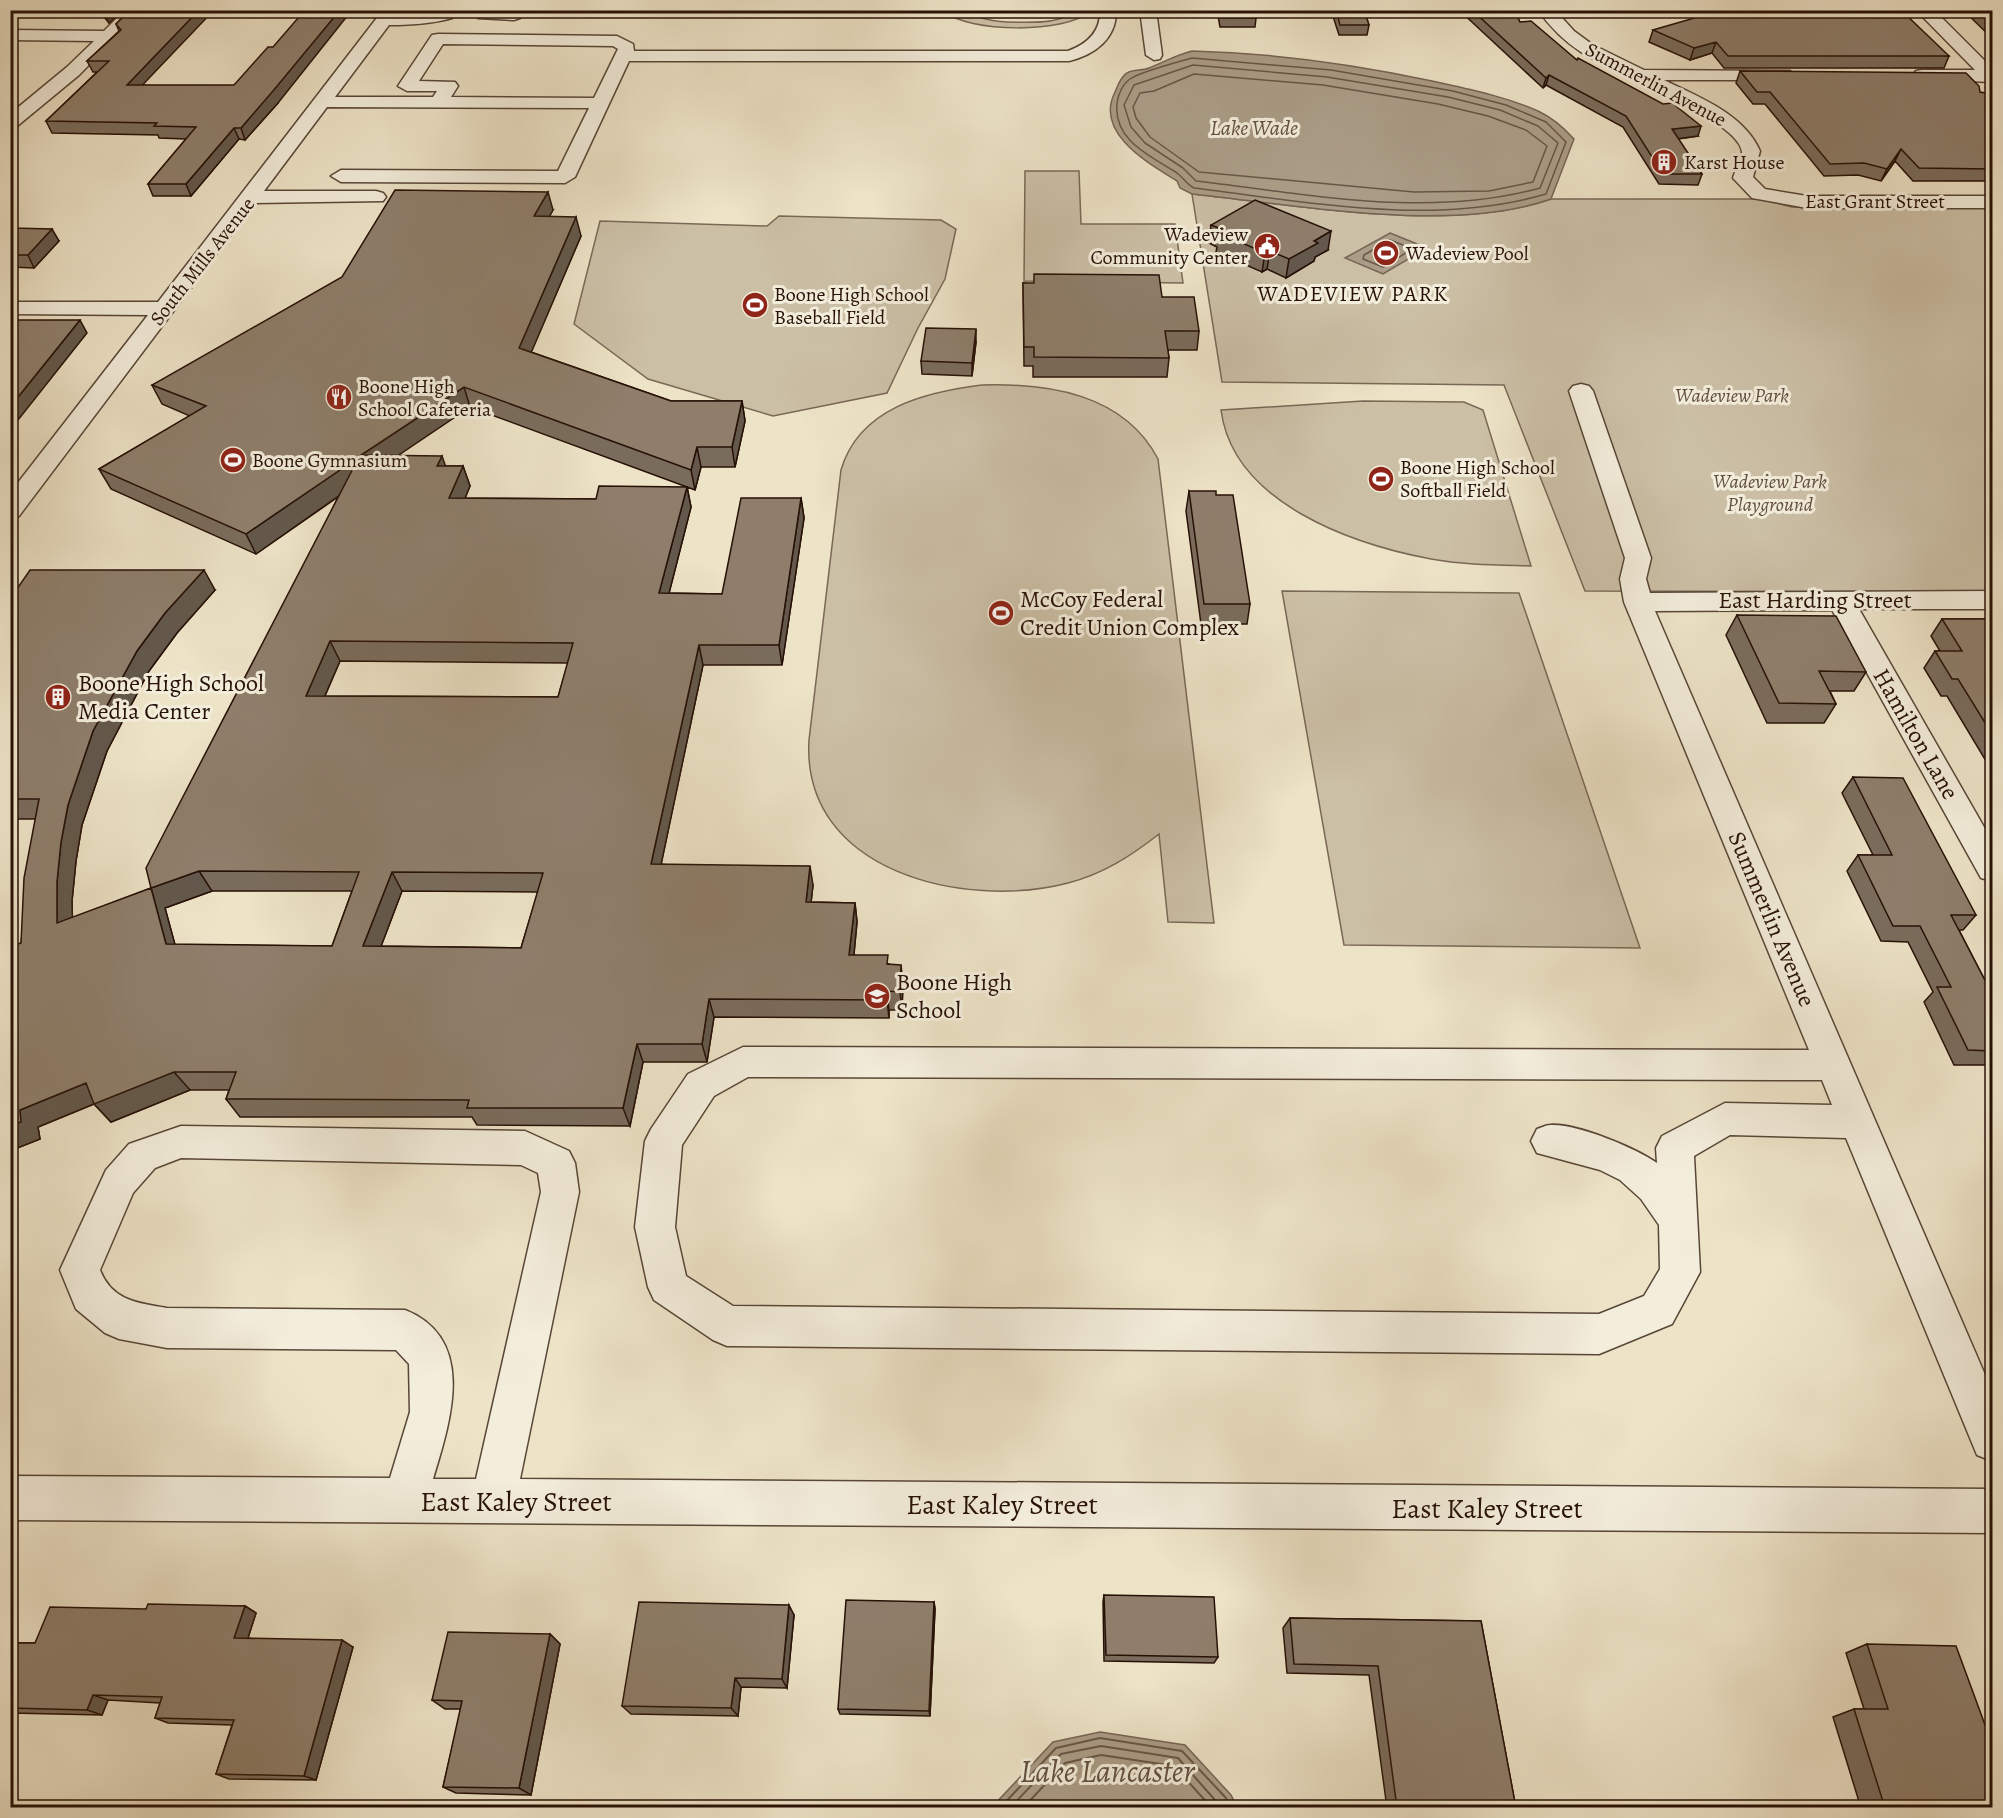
<svg xmlns="http://www.w3.org/2000/svg" width="2003" height="1818" viewBox="0 0 2003 1818" font-family="Alegreya,serif">
  <style>
    .green { fill: #cbbfa6; stroke: #796856; stroke-width: 1.5 }
    .water { fill: #aa9c86; stroke: #766453; stroke-width: 1.5 }
    .lines { fill: none; stroke-linecap: round; stroke-linejoin: round }
    .shore-far1 { stroke: #685646; stroke-width: 1.5 }
    .shore { stroke: #685646; stroke-width: 2 }
    .minor-casing { stroke: #584637; stroke-width: 3 }
    .minor { fill: #f3eddb; fill-rule: evenodd }
    .wall { fill: #7a6c5c; stroke: #271107; stroke-width: 1.5; fill-rule: evenodd }
    .shaded-wall { fill: #63584b; stroke: #271107; stroke-width: 1.5 }
    .building { fill: #8e7e6b; stroke: #271107; stroke-width: 1.5; fill-rule: evenodd }
    .labels { text-anchor: middle; stroke-width: 6; stroke-linejoin: round; paint-order: stroke }
    .far-street-label { font-size: 20px; fill: #271107; stroke: #f3eddb }
    .far-poi-label { font-size: 20px; fill: #271107; stroke: #f3eddb; text-anchor: start }
    .far-park-label { font-size: 20px; font-style: italic; fill: #604e3f; stroke: #f3eddb }
    .far-water-label { font-size: 22px; font-style: italic; fill: #625040; stroke: #f3eddb }
    .far-neighbourhood-label { font-size: 22px; letter-spacing: 1.5px; fill: #271107; stroke: #f3eddb }
    .poi-label { font-size: 24px; fill: #271107; stroke: #f3eddb; text-anchor: start }
    .street-label { font-size: 24px; fill: #271107; stroke: #f3eddb }
    .near-street-label { font-size: 28px; fill: #271107; stroke: #f3eddb }
    .near-water-label { font-size: 32px; font-style: italic; fill: #625040; stroke: #f3eddb }
  </style>
  <rect width="100%" height="100%" fill="#ede3c7"/>
  <filter id="stains"><feTurbulence type="fractalNoise" baseFrequency=".00333" numOctaves="4"/><feColorMatrix values="0 0 0 0 .2 0 0 0 0 .09 0 0 0 0 .02 0 0 0 .5 -.17"/></filter>
  <radialGradient id="worn" r=".72"><stop offset=".6" stop-color="#630" stop-opacity="0"/><stop offset="1" stop-color="#630" stop-opacity=".3"/></radialGradient>
  <path class="green" d="M944,11c20,-1 39,11 63,11 17,0 35,2 52,-3 12,-3 18,-9 31,-8 -23,23 -123,22 -146,0z
    M1025,171h54l2,53h94l8,59 -159,-2z
    M1192,194c105,11 259,40 359,5h209l32,8 200,1v384l-407,-1 -81,-206 -282,-3z
    M779,216l162,4 15,9 -11,50 -27,49 -31,65 -114,23 -125,-37 -74,-55 26,-103 167,5z
    M982,385c67,-2 142,9 176,74l56,464 -46,-1 -9,-88c-28,22 -56,40 -91,49 -103,27 -267,-11 -259,-143l32,-270c18,-62 84,-78 141,-85z
    M1363,401l101,1 19,8 48,156c-33,-1 -67,-1 -100,-7 -79,-15 -198,-56 -210,-149z
    M1282,591l237,2 121,355 -296,-3z"/>
  <path class="water" d="M1192,51c81,2 161,13 240,30 36,8 72,15 106,30 13,6 26,17 36,28l-23,60c-99,35 -254,6 -359,-5l-12,-6 -3,-7c-29,-18 -83,-48 -62,-89 3,-6 5,-15 12,-19 6,-4 15,-2 22,-5 15,-6 27,-13 43,-17z
    M1390,233l37,15 -44,26 -38,-16z
    M1100,1732l85,13 46,50 6,12h-245l61,-65z"/>
  <g class="lines">
    <path class="shore-far1" d="M1192,58l139,12 122,21 53,14 40,17 20,20 -20,52c-114,33 -236,8 -352,-6 -8,-4 -10,-10 -17,-15 -26,-17 -64,-32 -60,-70 1,-9 6,-19 13,-24 10,-7 48,-17 62,-21z
      M1193,65l134,12 121,20 52,13 38,16 20,17 -18,45c-111,31 -231,6 -344,-7l-13,-13 -38,-25 -14,-16 -7,-22 10,-20z
      M1194,74l129,11 115,19 50,12 38,14 21,16 -14,36 -44,9 -75,1 -215,-20 -49,-35 -14,-19 -3,-11 7,-14 14,-2z
      M1390,240l18,7 1,4 -26,16 -20,-8 1,-4z"/>
    <path class="shore" d="M1000,1808l56,-60 44,-10 82,13 44,47 4,10
      M1010,1808l51,-54 40,-8 77,12 44,50
      M1023,1808l42,-45 36,-8 73,11 38,42"/>
    <defs>
      <path id="minor" d="M125,10h18l-64,65 -63,52 -6,1v-14l57,-47 27,-26 -84,-1v-10l94,1z
        M383,10h17l-4,5 61,-5 -5,8c-21,6 -42,7 -63,7l-54,72h98l4,-6h-30l-9,-5 34,-51 6,-1 179,2 16,8 1,7h434c19,-7 33,-19 32,-41h16c1,29 -22,45 -47,51h-440l-54,116 -10,6 -224,-1 -10,-6 10,-6 217,1 31,-63 -262,-1 -63,84h112l7,2 3,4 -3,4 -128,2 -236,313 -9,3v-26l138,-178 -138,-1v-12h148zM443,44l170,2 5,3 -24,49 -143,-1 7,-11 -3,-4 -36,-1z
        M479,10h46l-5,8 -6,2 -36,-2 -2,-3z
        M1140,10h16l6,45 -2,4 -6,1 -8,-5z
        M1538,10h17l19,21 19,14 51,25 146,1 3,4 -3,4 -6,1h-120c35,17 80,34 96,71l-7,26 12,12 42,7h185v12h-185l-55,-10 -19,-20c2,-8 9,-18 9,-26 -2,-32 -134,-82 -161,-100 -17,-11 -31,-25 -43,-42z
        M1916,10h18l58,58v14l-76,-3 -3,-4 3,-4 6,-1h53z
        M1581,384l8,2 4,5 58,167 -5,21 4,14 342,-2v18h-133l133,232v40l-11,-3 -149,-268 -177,1 337,780v70l-15,-6 -131,-317 -116,-3 -36,21 6,116 -28,52 -73,30 -872,-8 -14,-6 -59,-40 -6,-13 -13,-60 10,-86 6,-12 37,-55 55,-27 1066,3 -185,-448 -4,-23 5,-21 -56,-167 4,-5zM748,1077l1074,3 10,25 -107,-2 -63,33 -6,12 1,15c-21,-15 -81,-40 -107,-38 -4,0 -9,3 -13,4l-6,12 6,12 63,17 20,10 21,19 18,26 1,44 -16,27 -45,18 -866,-8 -47,-30 -11,-49 7,-82 32,-49z
        M181,1126l344,5 44,20 6,12 4,29 -59,287 1472,10v44l-1982,-13v-44l380,2 20,-66 -1,-48 -13,-14 -229,-2 -48,-9 -14,-6 -29,-24 -16,-39 46,-100 23,-26zM181,1158l340,7 17,8 3,19 -65,287h-43c17,-57 45,-140 -28,-169l-238,-2c-29,-5 -55,-7 -67,-38l33,-77 22,-25z"/>
    </defs>
    <use href="#minor" class="minor-casing"/>
    <use href="#minor" class="minor"/>
  </g>
  <path class="wall" d="M98,10h24l-13,13z
    M130,10l13,75 135,18 -33,37 -6,-1 -48,57h-38l-5,-12 38,-45 -27,-1 -1,-3 -106,-2 -6,-12 51,-49h-4l-6,-11 32,-30 -3,-7z
    M557,10h303l-1,2 -243,-1 -2,4h-56z
    M1217,10h37l2,8 -1,9h-35z
    M1331,10h33l5,15 -2,10h-28z
    M1459,10h55l6,12 57,38 121,76 -20,3 24,35 -4,11 -39,-1 -36,-57 -77,-42 -3,3z
    M1963,10h29v28z
    M1653,30l296,26 -5,12h-220l-12,-15 -22,7 -41,-18z
    M1740,71l252,23v87h-79l-18,-20 -14,20 -23,-6 -34,1 -59,-72h-12l-17,-21z
    M553,210l-4,7 32,19 -50,116 140,49h71l3,20 -10,46h-34l-6,23 -8,-3 4,20 -22,86 53,1 79,-96 3,20 -22,147h-79l-42,199 152,21 -2,17 44,1 2,19 -3,33 35,9 14,19 -1,27h-13v8l-175,-1 -7,45h-64l-13,64 -153,-1 -5,-8h-232l-14,-18 3,-9h-39l-79,32 -17,-18 -56,23 2,12 -30,12v-204l11,-4 15,-124h-26v-220l205,-9 -38,43 -28,38 -42,80 -25,74 -6,36 -4,40v17l79,-30 187,-391 -82,57 -145,-65 -12,-20 91,-53 -28,-12 -10,-19zM470,407l217,80 -91,12 -131,-1 5,-12 -7,-20h-18l-47,-11zM340,661l228,2 -10,34 -233,-1zM212,891h140l-20,55 -157,-1 -10,-37zM402,891l136,1 -17,56 -140,-2z
    M1211,225l117,25 -13,7 -1,4 -28,17 -19,-9 -5,3 -46,-20 1,-5 -8,-4z
    M10,228l49,13 -25,27 -24,-1z
    M1023,283l139,14 37,34 -2,19h-29l1,8 -2,19h-134v-11h-9z
    M976,342l-4,34 -50,-2 -1,-13z
    M1189,491l61,113 -3,20h-46l-15,-113z
    M1737,615l129,57 -12,19h-24l6,13 -12,19h-57l-41,-88z
    M1942,619h50v152l-45,-75h-6l-17,-28 11,-17h5l-9,-15z
    M1853,777l123,138 -13,15h-4l30,58h3v77h-38l-30,-63 9,-10 -25,-50 -27,-1 -34,-70 11,-16h15l-31,-62z
    M1104,1595l114,62 -4,6 -110,-2 -1,-59z
    M934,1602l1,7 -5,107 -90,-2 -2,-5z
    M245,1606l11,7 -8,25 105,9 -37,133 -87,-1 -13,-5 16,-49 -64,-2 -13,-5 5,-15 -52,-3 -6,15 -92,-2v-70h25l111,-34z
    M794,1615l-7,73 -46,-1 -3,29 -107,-2 -9,-8z
    M1290,1618l191,3 35,187h-129l-18,-133 -82,-2 -4,-45z
    M550,1634l10,10 -29,151 -75,-2 -13,-6 18,-78h-16l-13,-9z
    M1867,1644l125,164h-131l-28,-91 21,-8h10l-18,-56z"/>
  <path class="shaded-wall" d="M106,10h16l-13,13 -5,-11z
    M199,10h15l-82,86 -5,-11z
    M340,10h12l-74,93 -33,37 -4,-12z
    M1716,42l-4,11 -22,7 4,-12z
    M1549,75l-3,10 -3,3 3,-10z
    M1701,126l-3,10 -30,4 4,-11z
    M234,128l5,11 -48,57 -5,-12z
    M1901,149l-6,12 -14,20 6,-12z
    M548,192l5,18 -14,25 -5,-19z
    M576,217l5,19 -56,131 -6,-19z
    M52,229l7,12 -25,27 -6,-13z
    M1331,231l-3,19 -13,7 -1,4 -28,17 3,-19 25,-18z
    M1270,251l-3,18 -5,3 3,-19z
    M80,320l7,13 -77,97v-23z
    M976,329v13l-4,34v-13z
    M464,387l6,20 -101,68 -8,-20z
    M742,401l3,20 -10,46 -3,-20z
    M697,447l4,20 -6,23 -4,-20z
    M442,456l7,20 -12,-10z
    M359,457l8,19 -111,78 -10,-20z
    M463,466l7,20 -13,32 -8,-20z
    M687,487l4,20 -27,106 -5,-20z
    M801,498l3,20 -22,147 -3,-20z
    M204,570l11,20 -38,43 -28,38 -42,80 -25,74 -6,36 -4,40 1,41 -16,-19v-41l4,-40 7,-37 25,-74 44,-80 28,-38z
    M330,641l10,20 -24,55 -10,-20z
    M699,645l4,20 -46,219 -6,-20z
    M810,866l3,19 -4,36 -3,-19z
    M199,871l13,20 -47,17 15,55 -14,-19 -15,-56z
    M392,872l10,19 -28,74 -11,-19z
    M855,903l2,19 -5,51 -3,-18z
    M901,965l2,18 -1,27 -2,-18z
    M887,991l2,19v8l-2,-18z
    M709,999l5,18 -7,45 -5,-18z
    M637,1044l6,18 -13,64 -7,-18z
    M174,1072l16,18 -79,32 -17,-18 -56,23 2,12 -30,12v-25l10,-16 66,-27z
    M934,1602l1,7 -5,107 -1,-5z
    M789,1605l5,10 -7,73 -5,-9z
    M245,1606l11,7 -10,31 -12,-6z
    M550,1634l10,10 -29,151 -12,-7z
    M342,1640l11,7 -37,133 -12,-4z
    M735,1678l6,9 -3,29 -7,-8z
    M93,1695l15,5 -6,15 -15,-5z"/>
  <path class="building" d="M130,10h69l-72,75h107l34,-38h5l32,-37h35l-67,81 -32,37h-7l-48,56h-38l48,-57 -42,-1 3,-3 -111,-2 63,-60h-22l34,-31 -5,-6z
    M1219,10h35l2,8h-35z
    M1336,10h28l5,15h-29z
    M1472,10h42l6,12 11,-1 46,39 1,-2 85,46 9,-1 29,23 -29,3 30,45h-39l-37,-58 -77,-41 -3,3z
    M1722,10h179l48,46h-221l-12,-14 -22,6 -41,-18z
    M1980,10h12v12z
    M1740,71l226,2 13,13 1,6 12,2v75l-73,-1 -18,-19 -14,20 -23,-6 -34,1 -60,-72h-13z
    M395,190l153,2 -14,24 42,1 -57,131 152,53h71l-10,46h-35l-6,23 -227,-83 -103,68 81,1 -5,10h26l-14,32 147,1 3,-13 88,1 -28,106 63,1 19,-96h60l-22,147h-80l-48,219 159,2 -4,36 49,1 -6,52h39l-1,9 14,1 -1,27 -13,-1v9l-178,-1 -7,45h-65l-14,64h-156l2,-8 -243,-1 10,-27h-62l-80,32 -8,-21 -66,27 1,12 -11,4v-179l11,-4 3,-65 15,-79h-29v-200l20,-29h174l-39,43 -28,38 -44,80 -25,74 -7,37 -4,40v41l94,-35 -5,-20 213,-411 -113,77 -147,-65 107,-63 -54,-21 190,-108zM330,641l243,2 -15,54 -252,-1zM199,871l160,1 -27,74 -166,-2 -15,-56zM392,872l151,1 -22,75 -158,-2z
    M1255,200l76,31 -17,10 4,2 -29,16 -19,-8 -5,2 -46,-20 5,-3 -13,-5z
    M10,228l42,1 -24,26h-18z
    M1034,274l125,1 3,22h32l5,34h-34l4,27 -135,-1v-10h-10l-1,-64h11z
    M15,320h65l-70,87v-82z
    M926,328l50,1 -4,34 -51,-2z
    M1189,491h27v4h17l17,109h-46z
    M1737,615l99,1 30,56 -47,-1 17,33 -57,-1z
    M1942,619h50v115l-34,-55h-6l-17,-28h27z
    M1853,777l50,1 73,137h-25l38,73h3v63l-24,-1 -31,-63h14l-31,-61h-27l-35,-71h34z
    M1104,1595l110,2 4,60 -112,-2z
    M846,1600l88,2 -5,109 -91,-2z
    M639,1602l150,3 -7,74 -47,-1 -4,30 -109,-2z
    M148,1604l97,2 -11,32 108,2 -38,136 -88,-2 18,-54 -79,-2 7,-21 -69,-2 -6,15 -77,-2v-65h25l15,-36 96,2z
    M1290,1618l191,3 35,187h-119l-19,-142 -84,-2z
    M448,1632l102,2 -31,154 -76,-1 19,-86 -30,-1z
    M1867,1644l89,2 36,98v64h-107l-31,-99h34z"/>
  <defs>
    <symbol id="building-disc" viewBox="-11 -11 22 22"><circle r="9.5" fill="#8f2418" stroke="#f3eddb"/><path d="M-4-6H4V6H1V3H-1V6H-4ZM-2.5-4.3h1.7v1.8h-1.7ZM.8-4.3h1.7v1.8H.8ZM-2.5-1h1.7V.8h-1.7ZM.8-1h1.7V.8H.8Z" fill="#fff"/></symbol>
    <symbol id="civic-disc" viewBox="-11 -11 22 22"><circle r="9.5" fill="#8f2418" stroke="#f3eddb"/><path d="M-.6-6.5H3V-4.5H.6V-3L4-1V1h2V6H-6V1h2V-1L-.6-3ZM-1.2 2.5V6h2.4V2.5Z" fill="#fff"/></symbol>
    <symbol id="stadium-disc" viewBox="-11 -11 22 22"><circle r="9.5" fill="#8f2418" stroke="#f3eddb"/><path d="M0-5a6.5 5 0 1 0 0 10a6.5 5 0 1 0 0-10ZM-3.5-1.8h7v3.6h-7Z" fill="#fff"/></symbol>
    <symbol id="restaurant-disc" viewBox="-11 -11 22 22"><circle r="9.5" fill="#8f2418" stroke="#f3eddb"/><path d="M-5-6h1v4h1v-4h1v4h1v-4h1v5L-1.5 .5V6h-2V.5L-5-1ZM5-6V6H3V1.5H1.5Q1.5-4 5-6Z" fill="#fff"/></symbol>
    <symbol id="school-disc" viewBox="-11 -11 22 22"><circle r="9.5" fill="#8f2418" stroke="#f3eddb"/><path d="M0-5L7-2L0 1L-7-2ZM-4 1L0 2.5L4 1V4Q0 6-4 4Z" fill="#fff"/></symbol>
  </defs>
  <g fill-rule="evenodd">
    <use href="#building-disc" x="1649" y="147" width="30" height="30"/>
    <use href="#civic-disc" x="1252" y="231" width="30" height="30"/>
    <use href="#stadium-disc" x="1371" y="238" width="30" height="30"/>
    <use href="#stadium-disc" x="740" y="290" width="30" height="30"/>
    <use href="#restaurant-disc" x="324" y="382" width="30" height="30"/>
    <use href="#stadium-disc" x="218" y="445" width="30" height="30"/>
    <use href="#stadium-disc" x="1366" y="464" width="30" height="30"/>
    <use href="#stadium-disc" x="986" y="598" width="30" height="30"/>
    <use href="#building-disc" x="43" y="682" width="30" height="30"/>
    <use href="#school-disc" x="862" y="981" width="30" height="30"/>
  </g>
  <g class="labels">
    <g class="far-street-label">
      <text transform="translate(1656 84) rotate(28)" y="7">Summerlin Avenue</text>
      <text x="1875" y="208">East Grant Street</text>
      <text transform="translate(202 261) rotate(-52)" y="7">South Mills Avenue</text>
    </g>
    <g class="far-poi-label">
      <text x="1684" y="169">Karst House</text>
      <text x="1248" y="241" text-anchor="end">Wadeview<tspan x="1248" dy="23">Community Center</tspan></text>
      <text x="1406" y="260">Wadeview Pool</text>
      <text x="774" y="301">Boone High School<tspan x="774" dy="23">Baseball Field</tspan></text>
      <text x="358" y="393">Boone High<tspan x="358" dy="23">School Cafeteria</tspan></text>
      <text x="252" y="467">Boone Gymnasium</text>
      <text x="1400" y="474">Boone High School<tspan x="1400" dy="23">Softball Field</tspan></text>
    </g>
    <g class="far-park-label">
      <text x="1732" y="402">Wadeview Park</text>
      <text x="1770" y="488">Wadeview Park<tspan x="1770" dy="23">Playground</tspan></text>
    </g>
    <g class="far-water-label">
      <text x="1254" y="135">Lake Wade</text>
    </g>
    <g class="far-neighbourhood-label">
      <text x="1353" y="301">WADEVIEW PARK</text>
    </g>
    <g class="poi-label">
      <text x="1020" y="607">McCoy Federal<tspan x="1020" dy="28">Credit Union Complex</tspan></text>
      <text x="78" y="691">Boone High School<tspan x="78" dy="28">Media Center</tspan></text>
      <text x="896" y="990">Boone High<tspan x="896" dy="28">School</tspan></text>
    </g>
    <g class="street-label">
      <text x="1815" y="608">East Harding Street</text>
      <text transform="translate(1916 734) rotate(60)" y="8">Hamilton Lane</text>
      <text transform="translate(1772 919) rotate(67)" y="8">Summerlin Avenue</text>
    </g>
    <g class="near-street-label">
      <text x="516" y="1511">East Kaley Street</text>
      <text x="1002" y="1514">East Kaley Street</text>
      <text x="1487" y="1518">East Kaley Street</text>
    </g>
    <g class="near-water-label">
      <text x="1107" y="1782">Lake Lancaster</text>
    </g>
  </g>
  <rect width="2003" height="1818" fill="none" stroke="#ede3c7" stroke-width="36"/>
  <rect x="12" y="12" width="1979" height="1794" fill="none" stroke="#271107" stroke-width="3"/>
  <rect x="18" y="18" width="1967" height="1782" fill="none" stroke="#271107" stroke-width="1.5"/>
  <rect width="100%" height="100%" filter="url(#stains)"/>
  <rect width="100%" height="100%" fill="url(#worn)"/>
</svg>
